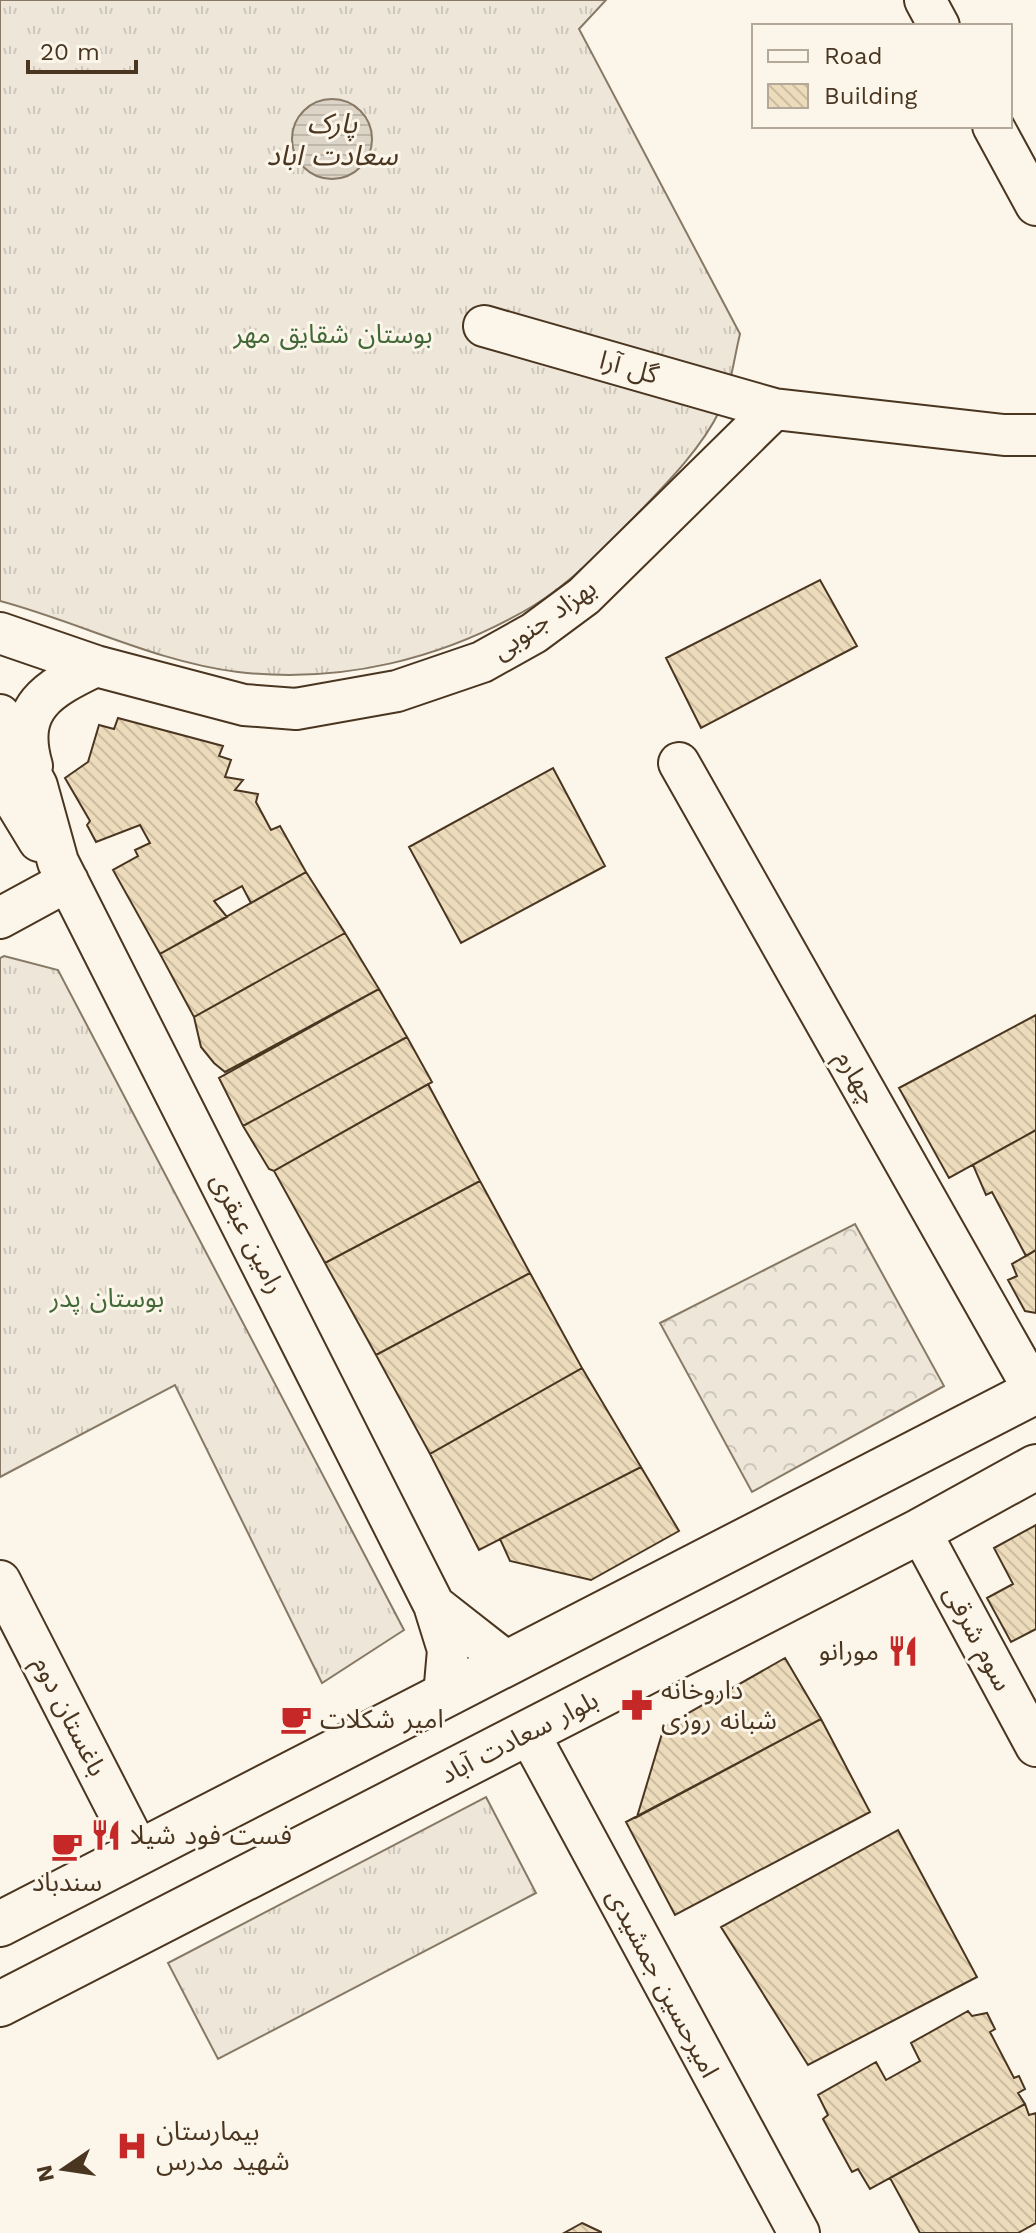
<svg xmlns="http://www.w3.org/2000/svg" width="1036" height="2233" viewBox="0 0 1036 2233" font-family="'Work Sans','Noto Sans Arabic',sans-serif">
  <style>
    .grass { fill: url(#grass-tufts); stroke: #887966; stroke-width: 2 }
    .forest { fill: url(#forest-crowns); stroke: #887966; stroke-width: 2 }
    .water { fill: url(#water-rules); stroke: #887966; stroke-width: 2 }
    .building { fill: url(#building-back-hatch); stroke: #4a3520; stroke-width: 2 }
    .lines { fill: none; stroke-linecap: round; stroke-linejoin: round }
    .minor-casing { stroke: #4a3520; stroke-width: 44 }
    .major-casing { stroke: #4a3520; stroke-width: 48 }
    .minor { stroke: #fbf6e9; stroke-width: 40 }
    .major { stroke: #fbf6e9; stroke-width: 44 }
    .labels { text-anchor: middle; stroke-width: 6; stroke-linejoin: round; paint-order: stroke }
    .park-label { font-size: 26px; fill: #436837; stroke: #fbf6e9 }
    .street-label { font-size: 26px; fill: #4a3520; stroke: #fbf6e9 }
    .poi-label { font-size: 26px; fill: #4a3520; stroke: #fbf6e9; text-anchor: start }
    .water-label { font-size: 28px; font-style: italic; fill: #4a3520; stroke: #fbf6e9 }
  </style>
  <defs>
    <pattern id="grass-tufts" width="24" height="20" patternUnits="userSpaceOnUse" patternTransform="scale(2)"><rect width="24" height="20" fill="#ede6d9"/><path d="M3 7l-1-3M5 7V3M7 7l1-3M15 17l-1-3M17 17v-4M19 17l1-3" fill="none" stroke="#cdc6ba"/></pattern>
    <pattern id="forest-crowns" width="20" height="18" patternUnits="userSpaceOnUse" patternTransform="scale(2)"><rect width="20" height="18" fill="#ede6d9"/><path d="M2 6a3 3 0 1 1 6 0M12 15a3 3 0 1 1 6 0" fill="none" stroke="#cdc6ba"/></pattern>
    <pattern id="water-rules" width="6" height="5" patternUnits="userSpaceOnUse" patternTransform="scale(2)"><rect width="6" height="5" fill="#dcd4c6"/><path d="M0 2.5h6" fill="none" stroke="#beb7aa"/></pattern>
    <pattern id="building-back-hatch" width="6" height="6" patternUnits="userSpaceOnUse" patternTransform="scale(2)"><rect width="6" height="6" fill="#ecdcbc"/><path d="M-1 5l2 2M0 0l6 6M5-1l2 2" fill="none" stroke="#ccbda1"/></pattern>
  </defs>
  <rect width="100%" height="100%" fill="#fbf6e9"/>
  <path class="grass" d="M0,0h606l-27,29 161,305c-6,24 -9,53 -20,76 -18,37 -50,70 -78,99 -33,34 -69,73 -109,97 -89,53 -192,78 -295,66 -82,-10 -159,-50 -238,-71z
    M4,956l54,14 346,660 -82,53 -147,-298 -175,92v-519z
    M486,1797l50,96 -318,166 -50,-96z"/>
  <path class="forest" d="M855,1224l89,162 -192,106 -92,-169z"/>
  <path class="water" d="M292 139a40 40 0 1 1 80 0a40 40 0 1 1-80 0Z"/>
  <path class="building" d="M820,580l37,66 -156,82 -35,-70z
    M118,718l105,28 -4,10 12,4 -6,17 18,3 -8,10 23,4 -2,8 15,28 9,-4 26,46 -55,31 -9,-17 -28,15 13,16 -67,37 -47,-84 25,-14 -3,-6 15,-7 -10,-18 -44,17 -9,-17 3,-4 -25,-43 23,-16 11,-37 15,4z
    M553,768l52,98 -144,77 -52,-96z
    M306,872l39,61 -151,84 -34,-63z
    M345,933l34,56 -154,83 -11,-9 -13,-16 -7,-30z
    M379,989l28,48 -164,89 -24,-48z
    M1036,1015v115l-87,48 -50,-90z
    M407,1037l25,45 -158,89 -5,-2 -26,-43z
    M428,1084l52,97 -155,82 -51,-92z
    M1036,1130v120l-10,6 -34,-64 -6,3 -13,-30z
    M480,1181l50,92 -154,82 -51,-92z
    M1036,1250v63l-11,-2 -17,-31 9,-4 -5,-12z
    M530,1273l52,95 -152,86 -54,-99z
    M582,1368l59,99 -162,83 -49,-96z
    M641,1467l38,64 -88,49 -81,-19 -10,-22z
    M1036,1525v104l-25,13 -24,-44 26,-14 -19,-36z
    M785,1658l36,61 -184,98 27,-90z
    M821,1719l49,93 -195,103 -49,-93z
    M898,1830l79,147 -169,88 -87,-138z
    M968,2011l4,5 15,-3 8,16 -5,3 24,46 5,-2 6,13 -7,4 7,11 -155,85 -12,-20 -6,3 -29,-53 5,-4 -10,-20 58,-33 10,18 34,-19 -9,-18z
    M1025,2104l4,11 7,-2v110l-18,10h-98l-30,-55z
    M582,2223l19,9v1h-37z"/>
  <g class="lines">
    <defs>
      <path id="minor" d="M925,0l14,26
        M993,126l43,79
        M484,326l290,83
        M0,633l96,33 148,39 52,4 101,-18 85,-29 52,-29 50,-37 190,-187 230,26h32
        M0,715l37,71 21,76 376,743 14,45 -4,46
        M679,763l356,629
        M32,766c-17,-59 16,-77 64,-100
        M0,777l39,64
        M0,918l68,-37
        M920,1531l116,215
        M0,1581l139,271
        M434,1605l74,58
        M528,1732l271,501"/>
      <path id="major" d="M0,1924l1036,-533
        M0,2004l920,-473 116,-64"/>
    </defs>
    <use href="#minor" class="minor-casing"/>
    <use href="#major" class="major-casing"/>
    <use href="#minor" class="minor"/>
    <use href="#major" class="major"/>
  </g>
  <defs>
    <symbol id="restaurant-bare" viewBox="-9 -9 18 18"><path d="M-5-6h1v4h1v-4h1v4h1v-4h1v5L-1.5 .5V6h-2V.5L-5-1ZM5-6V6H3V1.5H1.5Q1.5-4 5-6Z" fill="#c62828" stroke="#fbf6e9" stroke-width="2.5" paint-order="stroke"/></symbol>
    <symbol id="pharmacy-bare" viewBox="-9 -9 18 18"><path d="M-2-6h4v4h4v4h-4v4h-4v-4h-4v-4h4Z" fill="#c62828" stroke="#fbf6e9" stroke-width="2.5" paint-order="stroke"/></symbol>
    <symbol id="cafe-bare" viewBox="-9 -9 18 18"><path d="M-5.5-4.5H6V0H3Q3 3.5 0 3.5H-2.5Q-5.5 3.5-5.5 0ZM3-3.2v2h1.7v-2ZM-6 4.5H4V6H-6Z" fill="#c62828" stroke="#fbf6e9" stroke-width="2.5" paint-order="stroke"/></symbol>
    <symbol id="hospital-bare" viewBox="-9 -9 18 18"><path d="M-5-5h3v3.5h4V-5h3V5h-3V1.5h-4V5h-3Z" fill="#c62828" stroke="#fbf6e9" stroke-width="2.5" paint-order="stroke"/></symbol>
  </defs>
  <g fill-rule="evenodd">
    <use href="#restaurant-bare" x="881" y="1629" width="44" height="44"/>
    <use href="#pharmacy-bare" x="615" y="1683" width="44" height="44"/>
    <use href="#cafe-bare" x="274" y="1697" width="44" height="44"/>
    <use href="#restaurant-bare" x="84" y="1813" width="44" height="44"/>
    <use href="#cafe-bare" x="45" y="1824" width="44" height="44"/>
    <use href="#hospital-bare" x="110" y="2124" width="44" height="44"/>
  </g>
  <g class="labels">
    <g class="park-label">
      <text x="333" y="343">بوستان شقایق مهر</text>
      <text x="107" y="1307">بوستان پدر</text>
    </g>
    <g class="street-label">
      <text transform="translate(629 367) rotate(16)" y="9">گل آرا</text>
      <text transform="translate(544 619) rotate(-35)" y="9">بهزاد جنوبی</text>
      <text transform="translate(857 1077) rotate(60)" y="9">چهارم</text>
      <text transform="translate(248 1233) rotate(63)" y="9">رامین عبقری</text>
      <text transform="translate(978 1638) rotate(62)" y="9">سوم شرقی</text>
      <text transform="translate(70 1716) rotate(63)" y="9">باغستان دوم</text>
      <text transform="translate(519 1737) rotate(-27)" y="9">بلوار سعادت آباد</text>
      <text transform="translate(663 1983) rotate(62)" y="9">امیرحسین جمشیدی</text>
    </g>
    <g class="poi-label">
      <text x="879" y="1660" text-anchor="end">مورانو</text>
      <text x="661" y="1699">داروخانه<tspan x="661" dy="30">شبانه روزی</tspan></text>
      <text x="320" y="1728">امیر شکلات</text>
      <text x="130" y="1844">فست فود شیلا</text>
      <text x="67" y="1891" text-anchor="middle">سندباد</text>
      <text x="156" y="2140">بیمارستان<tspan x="156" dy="30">شهید مدرس</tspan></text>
    </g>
    <g class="water-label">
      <text x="332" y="133">پارک<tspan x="332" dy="32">سعادت اباد</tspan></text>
    </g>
  </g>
  <rect x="752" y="24" width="260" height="104" fill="#fbf6e9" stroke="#b4a999" stroke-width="2"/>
  <rect x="768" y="50" width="40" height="12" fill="#fbf6e9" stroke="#b4a999" stroke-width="2"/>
  <text x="824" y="64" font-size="24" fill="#4a3520">Road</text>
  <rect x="768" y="84" width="40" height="24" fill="url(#building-back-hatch)" stroke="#b4a999" stroke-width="2"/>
  <text x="824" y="104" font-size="24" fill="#4a3520">Building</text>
  <g transform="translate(64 2169) rotate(257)" stroke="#fbf6e9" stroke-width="6" paint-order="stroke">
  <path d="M0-6L14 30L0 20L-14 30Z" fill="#4a3520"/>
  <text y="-12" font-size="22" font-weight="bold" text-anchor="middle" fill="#4a3520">N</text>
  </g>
  <path d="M28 60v12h108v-12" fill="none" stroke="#4a3520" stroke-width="4"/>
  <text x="40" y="60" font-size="24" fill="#4a3520" stroke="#fbf6e9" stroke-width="6" paint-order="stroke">20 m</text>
</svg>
